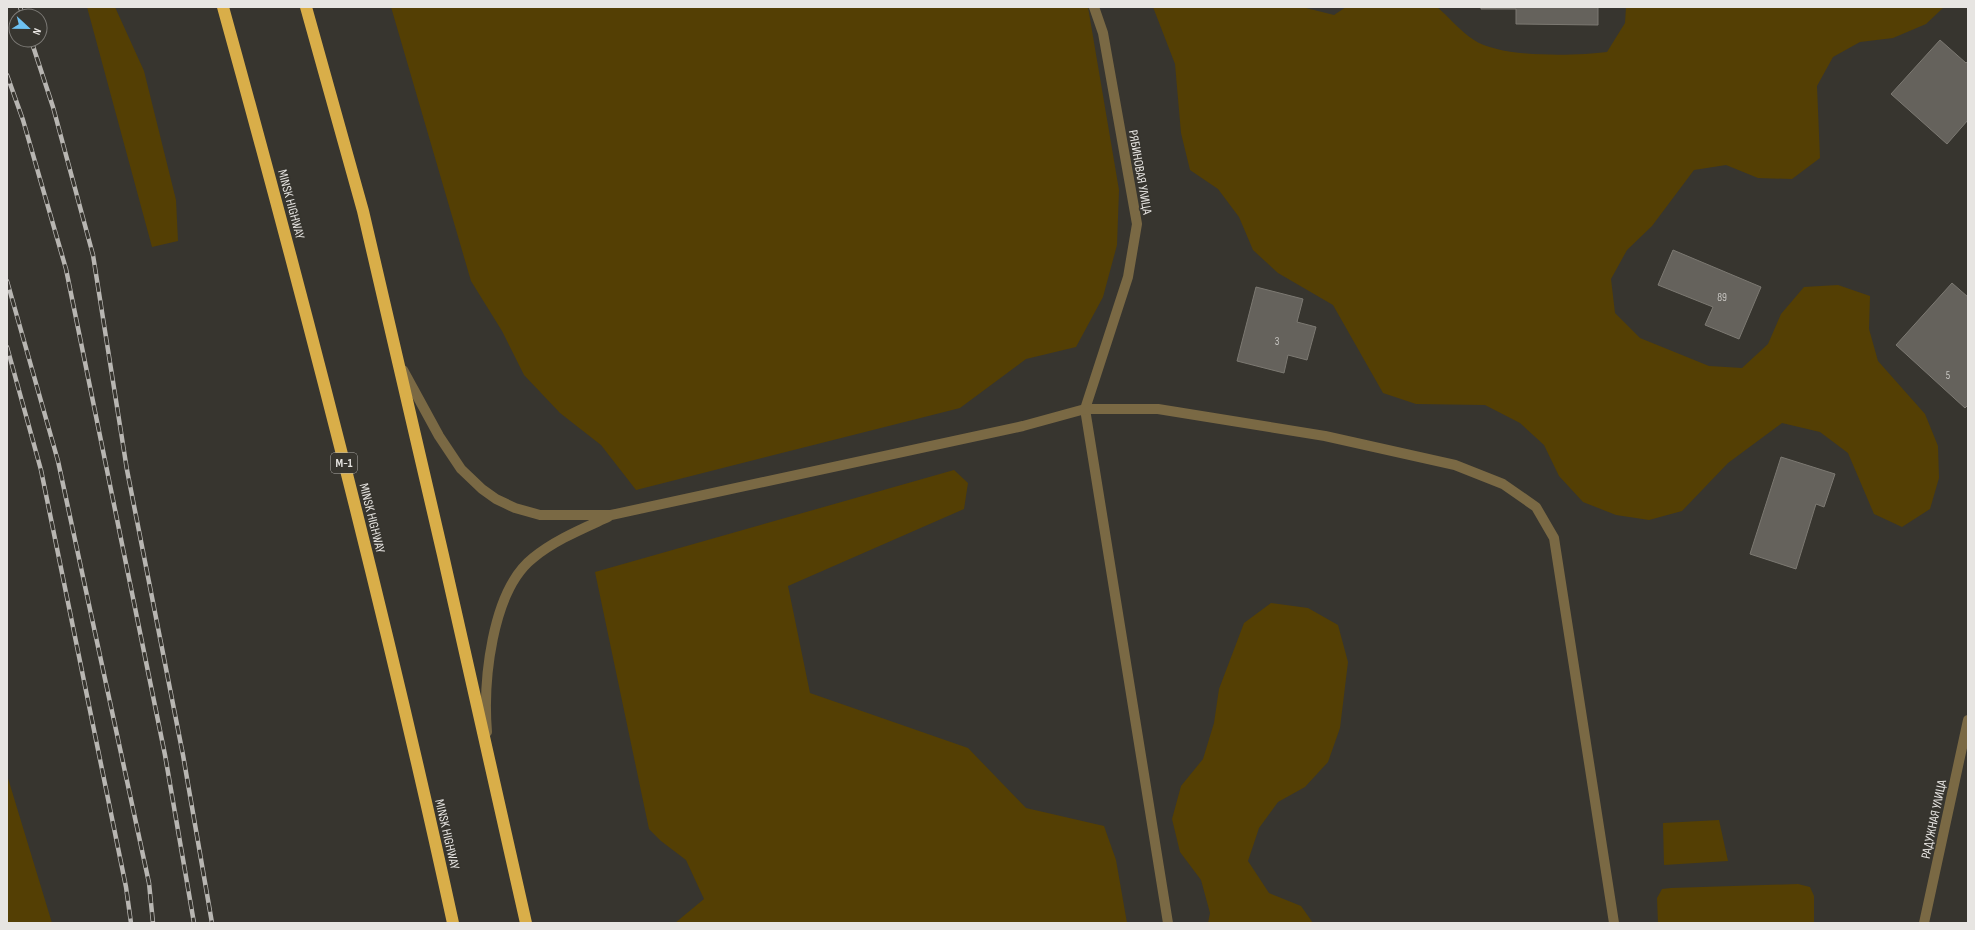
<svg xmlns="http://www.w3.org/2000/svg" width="1975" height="930" viewBox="0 0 1975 930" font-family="'Sofia Sans Condensed',sans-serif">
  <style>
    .green { fill: #543f04 }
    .building { fill: #65625c; stroke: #7c7972 }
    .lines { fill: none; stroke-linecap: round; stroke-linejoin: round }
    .lane { stroke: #7a6944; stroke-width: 10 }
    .street { stroke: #7a6944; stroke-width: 10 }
    .highway { stroke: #d9ae49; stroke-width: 12 }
    .rail-casing { stroke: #b8b6b2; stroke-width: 4.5 }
    .rail { stroke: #37352f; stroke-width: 3; stroke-dasharray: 9; stroke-linecap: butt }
    .labels { text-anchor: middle; stroke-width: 3.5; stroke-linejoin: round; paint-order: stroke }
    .number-label { font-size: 11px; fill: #c6c4c0 }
    .shield { fill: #37352f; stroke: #b2b0ac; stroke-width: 1 }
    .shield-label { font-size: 12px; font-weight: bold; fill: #e7e5e2 }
    .street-label { font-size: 13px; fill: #e7e5e2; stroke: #37352f }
  </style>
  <rect width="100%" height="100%" fill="#37352f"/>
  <path class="green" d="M87,7h28l29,64 32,129 2,41 -26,6z
    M391,7h697l31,183 -2,55 -14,52 -27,50 -50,12 -66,49 -324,82 -35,-45 -41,-32 -36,-38 -22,-44 -31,-50z
    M1153,7h149l32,8 12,-8h91c12,10 23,24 37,33 26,18 101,16 133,12l18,-29 1,-16h318l-18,17 -33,14 -33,4 -27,15 -16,29 3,72 -28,21 -34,-1 -32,-13 -32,5 -42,56 -25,24 -16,29 4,34 25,25 69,28 33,2 26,-24 13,-30 23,-27 34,-2 32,11 -1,33 9,32 47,53 13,32 1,32 -9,31 -28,18 -28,-13 -26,-61 -28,-21 -38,-9 -54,40 -46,48 -33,9 -33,-5 -33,-13 -24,-26 -15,-31 -24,-22 -35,-18 -69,-1 -33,-11 -50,-88 -55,-32 -25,-23 -14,-33 -21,-28 -28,-19 -9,-37 -6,-69z
    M954,470l14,13 -4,26 -176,77 22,107 158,55 58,60 78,18 12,34 11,63h-452l29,-24 -18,-39 -25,-19 -12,-12 -54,-257z
    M1271,603l37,5 30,17 10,37 -8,66 -12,34 -23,25 -27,15 -19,26 -11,33 21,32 32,13 12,17h-105l2,-10 -9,-33 -21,-28 -8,-33 9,-33 22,-27 11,-36 5,-34 25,-66z
    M7,775l45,148h-45z
    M1719,820l9,41 -64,4 -1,-42z
    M1798,884l12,3 4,9v27h-156l-1,-25 5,-9 9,-1z"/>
  <path class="building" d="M1481,7h117v18l-82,-1v-15h-35z
    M1940,40l26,23 2,-2v59l-21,24 -56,-50z
    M1673,250l88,37 -22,52 -34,-14 8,-18 -55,-22z
    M1952,283l16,14v108l-3,3 -69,-63z
    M1256,287l47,12 -6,23 19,5 -9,33 -19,-5 -4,18 -47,-12z
    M1781,457l54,17 -11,33 -8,-3 -20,65 -46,-15z"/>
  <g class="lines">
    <path class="lane" d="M1085,409l83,514"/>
    <path class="street" d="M403,370l36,66 22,33 21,20 14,10 19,9 25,7h71l412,-89 62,-17h73l167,27 130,29 48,19 33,23 18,31 60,385
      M1085,409l43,-132 9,-53 -34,-191 -9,-26
      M487,732c-4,-49 4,-141 46,-174 22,-18 49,-29 75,-41
      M1924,923l44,-203"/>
    <path class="highway" d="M223,7c84,303 163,608 230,916
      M306,7l57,204 80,344 83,368"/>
    <defs>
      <path id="rail" d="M20,7l3,9
        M31,40l22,67 40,148 34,215 56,285 29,168
        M7,75l16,45 43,149 99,486 29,168
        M7,281l51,180 91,422 4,40
        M7,347l34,123 85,417 5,36"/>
    </defs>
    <use href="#rail" class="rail-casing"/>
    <use href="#rail" class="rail"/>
  </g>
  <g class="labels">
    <g class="number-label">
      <text x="1722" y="301">89</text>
      <text x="1277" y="345">3</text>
      <text x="1948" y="379">5</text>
    </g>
    <rect class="shield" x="331" y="453" width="26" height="20" rx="3"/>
    <g class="shield-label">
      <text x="344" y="467">М-1</text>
    </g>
    <g class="street-label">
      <text transform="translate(1141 172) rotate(80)" y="5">РЯБИНОВАЯ УЛИЦА</text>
      <text transform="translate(292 204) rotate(75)" y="5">MINSK HIGHWAY</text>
      <text transform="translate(373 518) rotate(76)" y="5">MINSK HIGHWAY</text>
      <text transform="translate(1933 819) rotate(-78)" y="5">РАДУЖНАЯ УЛИЦА</text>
      <text transform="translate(448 834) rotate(77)" y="5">MINSK HIGHWAY</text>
    </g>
  </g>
  <rect width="1975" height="930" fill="none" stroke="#e7e5e2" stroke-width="16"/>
  <g transform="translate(28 28) rotate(112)"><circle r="19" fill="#37352f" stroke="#7d7b77"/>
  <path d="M0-3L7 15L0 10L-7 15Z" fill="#6ec2f3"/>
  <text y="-6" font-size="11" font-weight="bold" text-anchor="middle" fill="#e7e5e2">N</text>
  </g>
</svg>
